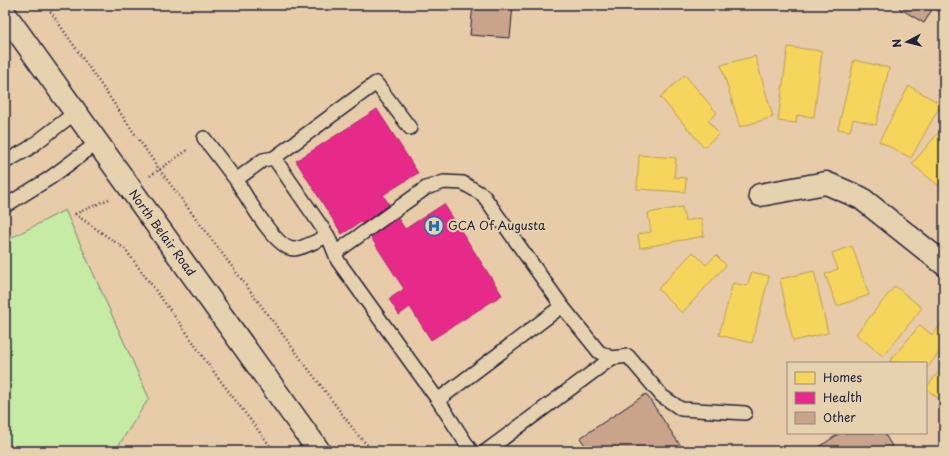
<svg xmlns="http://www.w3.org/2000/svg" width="949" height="456" viewBox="0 0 949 456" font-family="'Playpen Sans',sans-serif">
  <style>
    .green { fill: #c6eba5; stroke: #748670 }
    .homes { fill: #f6d55c; stroke: #b69f52 }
    .health { fill: #e7298a; stroke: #ac2772 }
    .building { fill: #caa38b; stroke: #22223b }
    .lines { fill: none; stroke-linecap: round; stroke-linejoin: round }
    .lane-casing { stroke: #22223b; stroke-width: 16 }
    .street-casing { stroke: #22223b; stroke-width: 25 }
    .secondary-casing { stroke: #22223b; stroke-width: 25 }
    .path { stroke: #22223b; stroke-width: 2.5; stroke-dasharray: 1 3; stroke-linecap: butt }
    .lane { stroke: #e7d2b0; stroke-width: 13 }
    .street { stroke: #e7d2b0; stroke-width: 22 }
    .secondary { stroke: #e7d2b0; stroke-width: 22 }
    .labels { text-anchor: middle; stroke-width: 4; stroke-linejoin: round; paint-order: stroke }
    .poi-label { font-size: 12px; fill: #22223b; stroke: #e7d2b0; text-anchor: start }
    .street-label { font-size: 12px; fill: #22223b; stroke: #e7d2b0 }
  </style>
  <rect width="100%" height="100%" fill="#e8cba9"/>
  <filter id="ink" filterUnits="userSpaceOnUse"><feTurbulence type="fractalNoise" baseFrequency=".025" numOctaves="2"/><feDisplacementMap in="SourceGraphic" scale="8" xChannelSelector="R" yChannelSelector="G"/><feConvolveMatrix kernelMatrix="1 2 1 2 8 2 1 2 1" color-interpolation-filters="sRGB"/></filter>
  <g filter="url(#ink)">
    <path class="green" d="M65,210l84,188 -34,53h-110v-210z"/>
    <path class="homes" d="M788,47l34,4 -8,66 -17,-2 -1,8 -18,-2z
      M755,56l18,61 -33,10 -19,-62z
      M854,60l35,8 -13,57 -23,-6 -3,12 -12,-2z
      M685,75l32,38 -9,7 11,14 -15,13 -44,-50z
      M909,86l32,18 -30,54 -32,-17z
      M944,126v53l-5,7 -27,-22z
      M639,155l37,3 -2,19 12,1 -1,14 -48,-3z
      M682,207l3,14 16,-3 3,18 -64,12 -2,-14 13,-2 -3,-19z
      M852,246l17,49 -32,11 -12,-32 13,-5 -6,-16z
      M693,252l13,13 10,-10 10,10 -44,48 -24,-24z
      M814,271l14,62 -35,8 -13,-62z
      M752,272l17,4 -17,67 -33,-8 14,-52 14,3z
      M895,286l27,22 -39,48 -27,-22z
      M943,322l1,25 -18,22v-6l-37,-1 31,-37 12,10z
      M944,365v39l-18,-16z"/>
    <path class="health" d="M377,109l41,64 -35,22 22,34 39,-25 58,91 -71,45 -21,-33 -11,8 -10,-16 15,-10 -43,-67 -19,12 -46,-73z"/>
    <path class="building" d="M473,5h40l-3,33 -40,-3z
      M901,5h43v9l-11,-6 -9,15 -25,-15z
      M646,394l38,57h-95l-9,-13z
      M840,433h44l11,18h-82z"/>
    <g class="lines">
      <defs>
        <path id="lane" d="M204,138l32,42
          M274,158l54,78 10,25 100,139 33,51
          M5,162l23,-13 48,-37
          M5,206l45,-28 47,-35
          M328,236c-8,3 -26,13 -34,13 -19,0 -48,-54 -58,-69l27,-20 11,-2 102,-75 34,45
          M335,253l91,-65 18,-6 19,1 20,12 79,111 37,46 13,6
          M438,400l124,-94
          M486,451l126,-93 16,-2 34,40 19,13 64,4"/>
        <path id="street" d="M760,195l66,-12 35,15 83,66"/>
        <path id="secondary" d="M5,14l314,437"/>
      </defs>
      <use href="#lane" class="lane-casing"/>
      <use href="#street" class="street-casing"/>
      <use href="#secondary" class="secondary-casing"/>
      <path class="path" d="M46,5l113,164 198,265 16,17
        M150,176l39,-27
        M75,214l50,35 62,84 20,30 67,88
        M75,214l34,-15"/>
      <use href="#lane" class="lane"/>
      <use href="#street" class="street"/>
      <use href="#secondary" class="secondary"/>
    </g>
  </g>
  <defs>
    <symbol id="hospital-ring" viewBox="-11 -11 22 22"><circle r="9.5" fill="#e7d2b0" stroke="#1f6fb2" stroke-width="1.5"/><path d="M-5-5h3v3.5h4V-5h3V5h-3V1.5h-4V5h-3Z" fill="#1f6fb2"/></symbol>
  </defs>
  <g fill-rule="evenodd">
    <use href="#hospital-ring" x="423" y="215" width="22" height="22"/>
  </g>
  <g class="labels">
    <g class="poi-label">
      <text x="448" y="230">GCA Of Augusta</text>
    </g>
    <g class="street-label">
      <text transform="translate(162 233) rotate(54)" y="4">North Belair Road</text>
    </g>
  </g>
  <rect width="949" height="456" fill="none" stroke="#e7d2b0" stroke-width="20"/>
  <rect x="10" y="10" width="929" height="436" fill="none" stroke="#22223b" stroke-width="1.5" filter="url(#ink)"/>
  <rect x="787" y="362" width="140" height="72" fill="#e7d2b0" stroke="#988c81"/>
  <rect x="795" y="372" width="20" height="12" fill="#f6d55c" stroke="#988c81"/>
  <text x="823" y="382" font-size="12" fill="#22223b">Homes</text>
  <rect x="795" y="392" width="20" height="12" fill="#e7298a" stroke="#988c81"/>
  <text x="823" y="402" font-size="12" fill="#22223b">Health</text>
  <rect x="795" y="412" width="20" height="12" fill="#caa38b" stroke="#988c81"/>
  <text x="823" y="422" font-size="12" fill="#22223b">Other</text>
  <g transform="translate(907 42) rotate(263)" stroke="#e7d2b0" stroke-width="3" paint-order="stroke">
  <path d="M0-3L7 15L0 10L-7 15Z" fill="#22223b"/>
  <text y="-6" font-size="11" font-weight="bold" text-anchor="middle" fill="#22223b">N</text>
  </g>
</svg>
